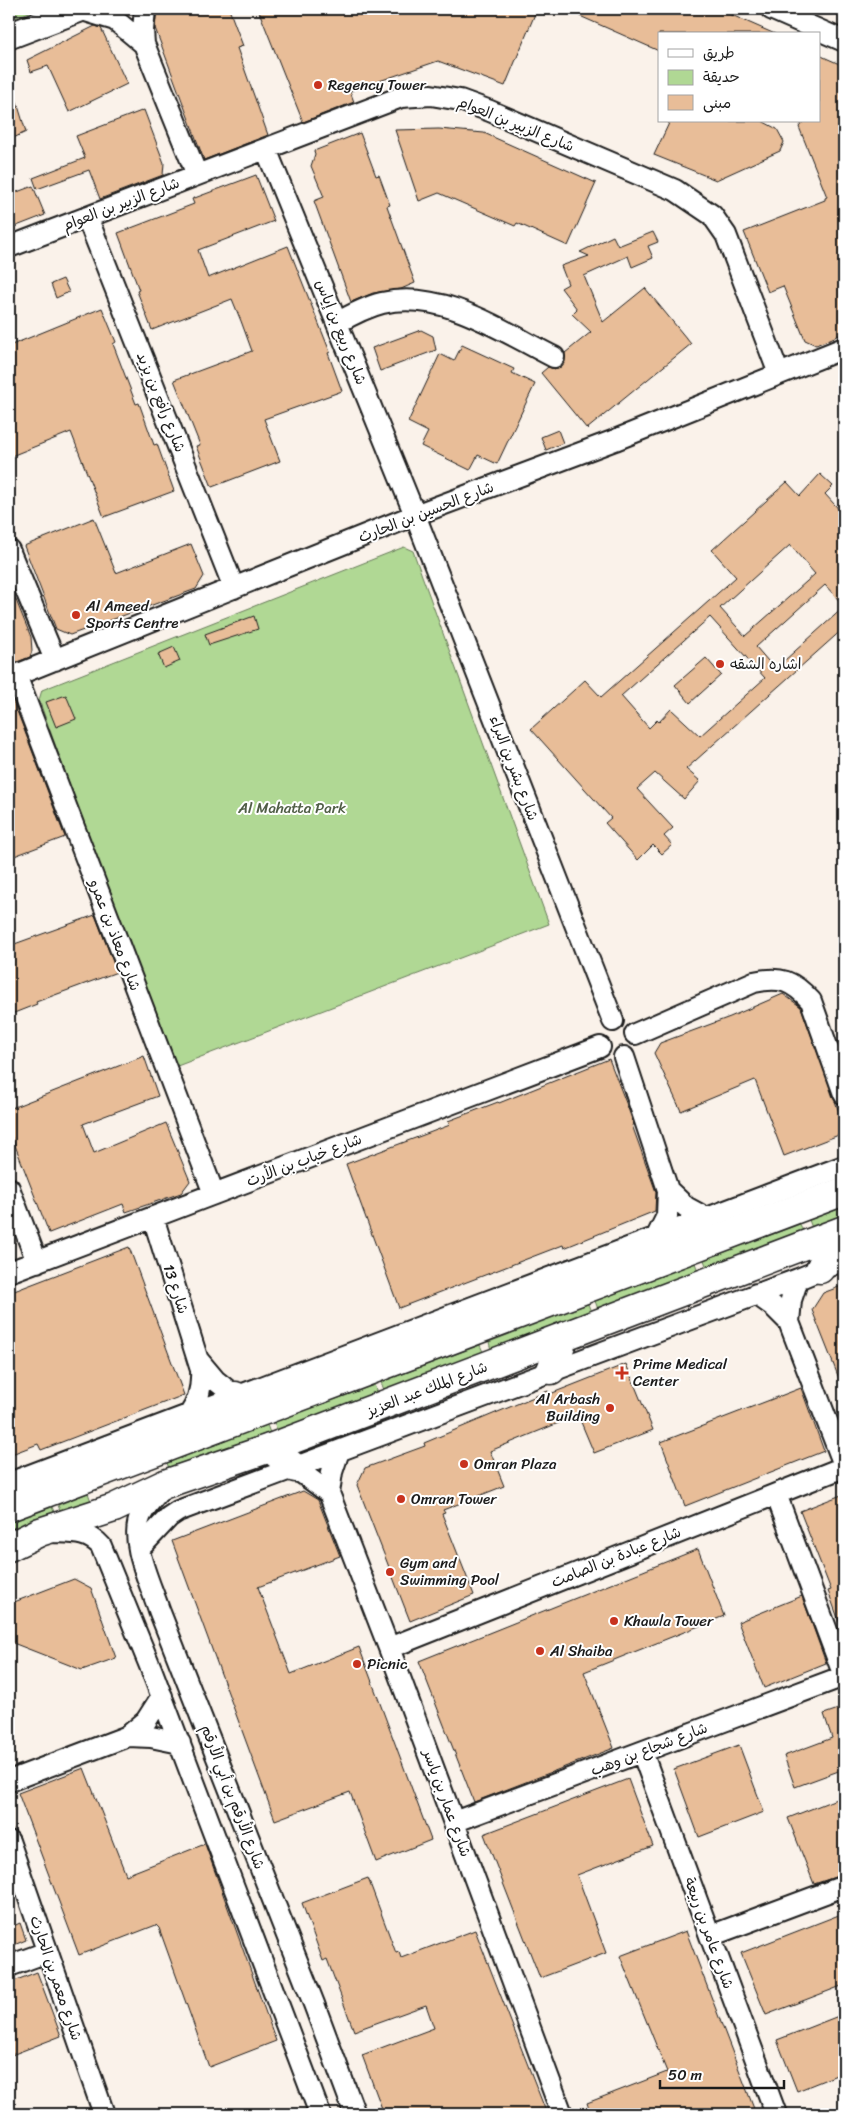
<svg xmlns="http://www.w3.org/2000/svg" width="853" height="2123" viewBox="0 0 853 2123" font-family="Sriracha,'Playpen Sans Arabic',sans-serif">
  <style>
    .green { fill: #b0d894; stroke: #667a58 }
    .building { fill: #e8bd98; stroke: #1c1c1c; fill-rule: evenodd }
    .lines { fill: none; stroke-linecap: round; stroke-linejoin: round }
    .minor-casing { stroke: #1c1c1c; stroke-width: 24 }
    .major-casing { stroke: #1c1c1c; stroke-width: 29 }
    .highway-casing { stroke: #1c1c1c; stroke-width: 31 }
    .minor { stroke: #fff; stroke-width: 20 }
    .major { stroke: #fff; stroke-width: 25 }
    .highway { stroke: #fff; stroke-width: 28 }
    .poi-dot { fill: #c8321e; stroke: #fff; stroke-width: 2 }
    .labels { text-anchor: middle; stroke-width: 4; stroke-linejoin: round; paint-order: stroke }
    .poi-label { font-size: 15px; fill: #1c1c1c; stroke: #fff; text-anchor: start }
    .street-label { font-size: 15px; fill: #1c1c1c; stroke: #fff }
    .park-label { font-size: 15px; fill: #505e46; stroke: #fff }
  </style>
  <rect width="100%" height="100%" fill="#faf2ea"/>
  <filter id="ink" filterUnits="userSpaceOnUse"><feTurbulence type="fractalNoise" baseFrequency=".02" numOctaves="2"/><feDisplacementMap in="SourceGraphic" scale="10" xChannelSelector="R" yChannelSelector="G"/><feConvolveMatrix kernelMatrix="1 2 1 2 8 2 1 2 1" color-interpolation-filters="sRGB"/></filter>
  <g filter="url(#ink)">
    <path class="green" d="M12,9h25l-28,11v-10z
      M404,547l9,4 136,373 -377,144 -133,-368 3,-10z
      M844,1207v9l-32,12 -3,-8z
      M800,1224l3,7 -96,37 -3,-8z
      M695,1263l3,8 -100,38 -3,-8z
      M588,1304l3,8 -100,38 -2,-8z
      M480,1345l3,7 -99,38 -3,-8z
      M374,1385l3,7 -100,38 -3,-8z
      M267,1425l3,8 -100,38 -3,-8z
      M88,1493l3,8 -30,12 -3,-8z
      M52,1507l3,7 -46,18v-9z"/>
    <path class="building" d="M157,9h72l14,37 -6,2 31,87 -64,25 -49,-132z
      M258,9h279l-32,77 -67,-25 -88,30 4,11 -51,20z
      M564,9h154l57,25h-116v17z
      M95,26l6,2 26,56 -58,28 -21,-46 -17,6 -4,-12z
      M819,55l25,11v267l-28,12 -11,-5 -22,-54 -15,6 -24,-60 81,-32v-2l2,-1 -28,-70 5,-6h15z
      M12,86l14,46 -17,8v-53z
      M144,110l20,53 -1,12 -63,24 -11,-29 -52,19 -4,-11 52,-20 -9,-22z
      M670,121h92l15,8 7,13 -4,9 -64,29 -62,-25z
      M439,129l45,4 112,50 -28,63 -51,-23 -2,3 -76,-33 -20,8 -24,-71z
      M360,133l16,43 3,-1 11,30 -3,1 28,77 -14,6 -28,4 -22,9 -37,-101 10,-4 -13,-31 4,-12 -1,-3z
      M256,175l18,46 -76,29 10,28 80,-32 42,106 -2,1 14,38 -78,28 16,42 -68,26 -16,-41 4,-1 -26,-65 78,-29 -11,-30 -9,-22 -80,31 -15,-39 2,-1 -21,-57 76,-29 -2,-5z
      M33,186l12,29 -36,14v-34z
      M653,232l5,10 -10,4 5,12 -21,9 -4,-11 -44,20 19,46 42,-34 46,56 -104,85 -46,-56 7,-6 6,2 7,-2 4,-5v-9l26,-21 -19,-18 5,-5 -16,-21 7,-4 -7,-18 28,-10 -9,-4 33,-16 5,10z
      M63,279l6,13 -13,6 -5,-14z
      M102,308l14,34 -3,2 23,60 3,-1 15,42 3,-1 17,47 -70,26 -33,-85 -62,25v-111z
      M421,330l12,6 3,14 -56,21 -8,-23z
      M462,345l52,24 -2,4 23,11 -38,80 -19,-9 -8,15 -49,-24 7,-14 -20,-10 32,-68 14,7z
      M558,430l5,13 -17,7 -5,-13z
      M820,474l13,12 -8,8 19,21v91l-19,-21 -69,62 19,22 69,-62v21l-158,141 14,12 -16,18 -29,-26 -18,16 36,39 -9,8 8,9 -10,9 -9,-9 -15,15 -33,-37 6,-5 -80,-89 54,-49 16,17 135,-120 -24,-27 75,-68 13,14zM790,545l25,29 -70,62 -25,-28zM710,617l55,61 -65,58 -29,-27 -12,13 -2,-2 -8,8 -28,-32z
      M94,518l22,55 75,-29 13,32 -8,13 -126,46 -14,-6 -32,-83z
      M9,583l22,54 1,14 -2,6 -21,8z
      M254,616l4,13 -49,16 -4,-11z
      M174,647l6,14 -16,7 -6,-14z
      M706,658l15,17 -31,28 -15,-18z
      M9,690l56,147 -56,21z
      M66,695l10,24 -20,8 -10,-25z
      M95,915l22,57 -81,30 1,2 -28,11v-69z
      M783,994l18,13 43,119v7l-60,23 -29,-76 -74,31 -27,-58 6,-10 70,-26z
      M144,1056l14,40 -75,28 11,29 72,-30 24,58 -9,12 -55,19 -3,-8 -74,29 -40,-103v-21z
      M609,1059l19,49 6,17h-2l24,67 -1,19 -91,37 -1,-3 -164,63 -53,-144 104,-39 -2,-4 50,-19 1,1z
      M129,1247l55,148 -143,55 -3,-6 -29,11v-162z
      M844,1285v106l-32,-81 11,-17z
      M626,1364l27,66 -59,23 -16,-38 -88,36 14,35 -61,24 2,3 -3,1 32,81 -64,26 -53,-136 8,-17 60,-22 -1,-3 124,-52 2,3z
      M801,1388l23,63 -139,55 -24,-64z
      M303,1491l15,9 22,56 -82,31 33,87 68,-27 72,193 -55,22 -26,-70 -75,28 -103,-279z
      M844,1494v137l-1,1 -15,-41 3,-1 -31,-79z
      M698,1549l26,67 -140,56 30,76 -140,54 -55,-141z
      M74,1579l17,9 25,70 -34,12 -69,-27 -4,-12v-27z
      M802,1596l24,67 -62,25 -26,-66z
      M844,1707v62l-49,18 -11,-31 48,-18 -8,-24z
      M739,1745l25,67 -65,25 -25,-68z
      M84,1768l42,107 79,-31 71,197 -67,26 -50,-139 -3,-3 -77,30 -61,-162z
      M628,1779l25,67 -76,29 29,78 -66,25 -56,-144z
      M844,1796v78l-30,10 -26,-66z
      M368,1878l28,75 3,-1 2,6 74,-28 72,184h-163l-22,-59 72,-27 -8,-23 -72,26 -27,-72 -4,2 -21,-58z
      M844,1913v72l-78,30 -25,-62z
      M20,1923l6,17 -17,7v-19z
      M686,1931l70,183h-165l-4,-11 80,-31 -47,-116z
      M37,1972l24,64 -52,20v-73z
      M841,2015l3,8v49l-47,19 -20,-51z"/>
    <g class="lines">
      <defs>
        <path id="minor" d="M79,9l36,11 29,24
          M145,9l-2,21 1,14 53,131
          M771,9l73,32
          M266,149l149,366 198,506
          M87,217l147,371
          M9,247l392,-150 30,-2 29,5 30,11 185,79 37,25 14,20 53,139
          M337,323c14,-8 29,-16 45,-20 60,-14 120,28 172,54
          M9,550l46,110
          M16,675l198,519
          M9,678l406,-163 200,-75 229,-92
          M635,1034l119,-52c27,-6 39,-1 57,19l33,93
          M624,1057l44,133 -1,26 -11,22
          M9,1188l28,74
          M668,1190l18,17 22,12
          M153,1217l48,153c1,17 -2,31 -12,45
          M9,1272l591,-225
          M756,1294l17,12 16,16 55,143
          M789,1322l2,-22 7,-21
          M199,1361l16,19 20,16
          M339,1451l-7,21 -3,21 60,155 173,466
          M295,1468l34,25
          M9,1483l835,-317
          M163,1487c-8,9 -17,18 -22,28 -13,25 10,70 18,95l155,394 41,110
          M776,1494l68,182
          M52,1532c19,1 36,-1 49,14l51,125 168,443
          M139,1549l30,-32 9,-6 620,-232 46,-19
          M389,1648l455,-181
          M128,1736l23,1 29,6
          M642,1752l134,362
          M9,1781l119,-45 18,-15 16,-25
          M454,1822l390,-146
          M9,1841l95,273
          M710,1936l134,-50
          M9,1966l38,-14"/>
        <path id="major" d="M9,36l71,-27"/>
        <path id="highway" d="M820,1269l17,-36
          M551,1370l13,-33
          M235,1396l31,14
          M270,1448l25,20
          M9,1507l835,-316
          M9,1547l31,-15 74,-24 51,-24 105,-36 574,-218"/>
      </defs>
      <use href="#minor" class="minor-casing"/>
      <use href="#major" class="major-casing"/>
      <use href="#highway" class="highway-casing"/>
      <use href="#minor" class="minor"/>
      <use href="#major" class="major"/>
      <use href="#highway" class="highway"/>
    </g>
  </g>
  <g class="poi-dot">
    <circle cx="318" cy="85" r="5"/>
    <circle cx="76" cy="615" r="5"/>
    <circle cx="720" cy="664" r="5"/>
    <path d="M619.5 1365.5h5v5h5v5h-5v5h-5v-5h-5v-5h5z"/>
    <circle cx="610" cy="1408" r="5"/>
    <circle cx="464" cy="1464" r="5"/>
    <circle cx="401" cy="1499" r="5"/>
    <circle cx="390" cy="1572" r="5"/>
    <circle cx="614" cy="1621" r="5"/>
    <circle cx="540" cy="1651" r="5"/>
    <circle cx="357" cy="1664" r="5"/>
  </g>
  <g class="labels">
    <g class="poi-label">
      <text x="328" y="90">Regency Tower</text>
      <text x="86" y="611">Al Ameed<tspan x="86" dy="17">Sports Centre</tspan></text>
      <text x="730" y="669">اشاره الشقه</text>
      <text x="633" y="1369">Prime Medical<tspan x="633" dy="17">Center</tspan></text>
      <text x="600" y="1404" text-anchor="end">Al Arbash<tspan x="600" dy="17">Building</tspan></text>
      <text x="474" y="1469">Omran Plaza</text>
      <text x="411" y="1504">Omran Tower</text>
      <text x="400" y="1568">Gym and<tspan x="400" dy="17">Swimming Pool</tspan></text>
      <text x="624" y="1626">Khawla Tower</text>
      <text x="550" y="1656">Al Shaiba</text>
      <text x="367" y="1669">Picnic</text>
    </g>
    <g class="street-label">
      <text transform="translate(516 124) rotate(22)" y="5">شارع الزبير بن العوام</text>
      <text transform="translate(121 204) rotate(-21)" y="5">شارع الزبير بن العوام</text>
      <text transform="translate(341 332) rotate(68)" y="5">شارع ربيع بن إياس</text>
      <text transform="translate(161 402) rotate(68)" y="5">شارع رافع بن يزيد</text>
      <text transform="translate(426 512) rotate(-21)" y="5">شارع الحسين بن الحارث</text>
      <text transform="translate(514 768) rotate(69)" y="5">شارع بشر بن البراء</text>
      <text transform="translate(115 935) rotate(69)" y="5">شارع معاذ بن عمرو</text>
      <text transform="translate(304 1160) rotate(-21)" y="5">شارع خباب بن الأرت</text>
      <text transform="translate(176 1289) rotate(72)" y="5">شارع 13</text>
      <text transform="translate(427 1389) rotate(-21)" y="5">شارع الملك عبد العزيز</text>
      <text transform="translate(616 1557) rotate(-22)" y="5">شارع عبادة بن الصامت</text>
      <text transform="translate(649 1749) rotate(-21)" y="5">شارع شجاع بن وهب</text>
      <text transform="translate(233 1797) rotate(69)" y="5">شارع الأرقم بن أبي الأرقم</text>
      <text transform="translate(447 1803) rotate(70)" y="5">شارع عمار بن ياسر</text>
      <text transform="translate(709 1933) rotate(70)" y="5">شارع عامر بن ربيعة</text>
      <text transform="translate(56 1978) rotate(71)" y="5">شارع معمر بن الحارث</text>
    </g>
    <g class="park-label">
      <text x="292" y="813">Al Mahatta Park</text>
    </g>
  </g>
  <rect width="853" height="2123" fill="none" stroke="#fff" stroke-width="30"/>
  <rect x="15" y="15" width="823" height="2093" fill="none" stroke="#1c1c1c" stroke-width="2" filter="url(#ink)"/>
  <rect x="658" y="32" width="162" height="90" fill="#ffffff" stroke="#a4a4a4"/>
  <rect x="668" y="49" width="25" height="8" fill="#ffffff" stroke="#a4a4a4"/>
  <text x="703" y="58" font-size="15" fill="#1c1c1c">طريق</text>
  <rect x="668" y="70" width="25" height="15" fill="#b0d894" stroke="#a4a4a4"/>
  <text x="703" y="82" font-size="15" fill="#1c1c1c">حديقة</text>
  <rect x="668" y="95" width="25" height="15" fill="#e8bd98" stroke="#a4a4a4"/>
  <text x="703" y="108" font-size="15" fill="#1c1c1c">مبنى</text>
  <path d="M660 2080v8h124v-8" fill="none" stroke="#1c1c1c" stroke-width="2.5"/>
  <text x="668" y="2080" font-size="15" fill="#1c1c1c" stroke="#ffffff" stroke-width="4" paint-order="stroke">50 m</text>
</svg>
